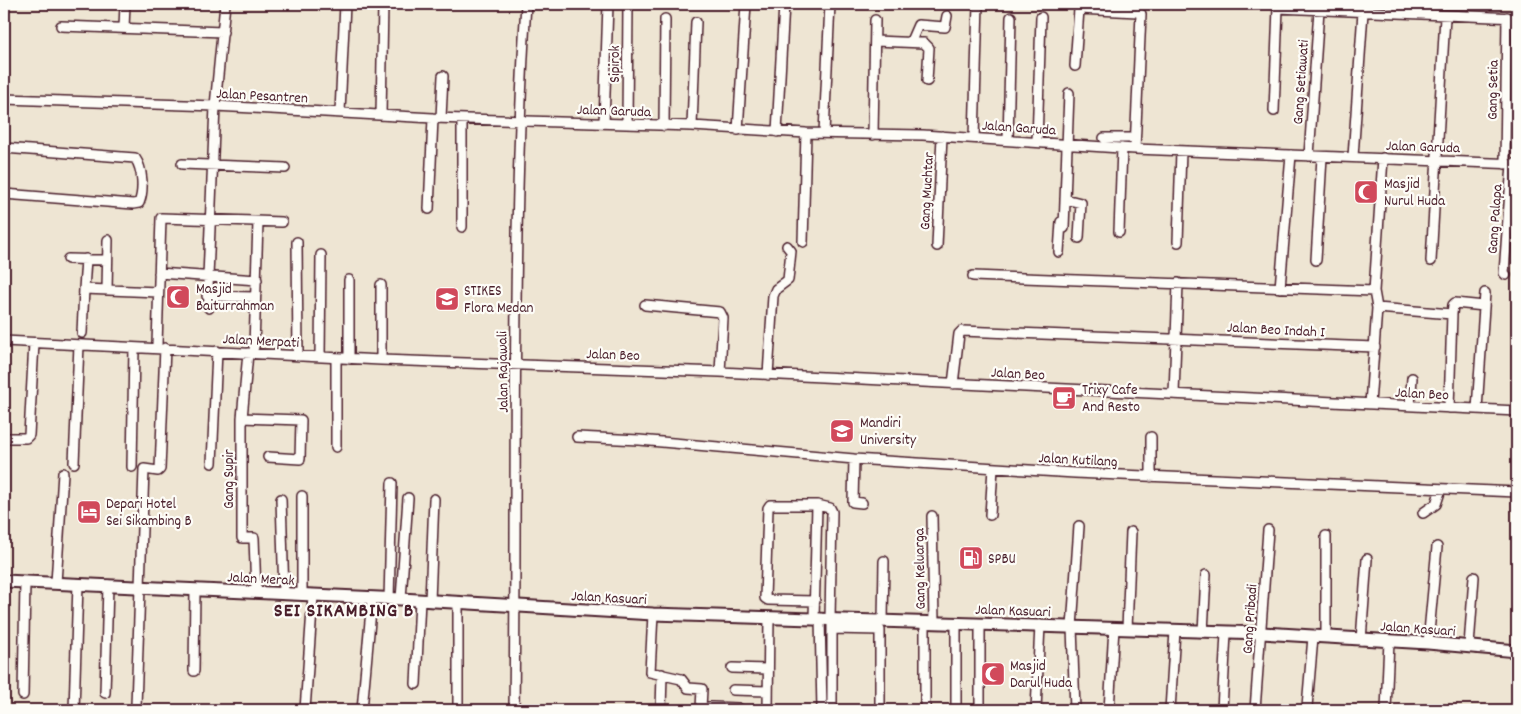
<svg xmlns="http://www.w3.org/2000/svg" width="1521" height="714" viewBox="0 0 1521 714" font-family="Dekko,sans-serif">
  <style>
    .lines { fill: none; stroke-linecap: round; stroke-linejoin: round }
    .minor-casing { stroke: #4a1f2b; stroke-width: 12 }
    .tertiary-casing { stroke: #4a1f2b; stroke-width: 15 }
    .minor { stroke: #fdfcf7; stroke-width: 9 }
    .tertiary { stroke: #fdfcf7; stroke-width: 11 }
    .labels { text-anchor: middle; stroke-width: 4.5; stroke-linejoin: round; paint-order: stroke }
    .street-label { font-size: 15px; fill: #4a1f2b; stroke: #fdfcf7 }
    .poi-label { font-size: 15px; fill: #4a1f2b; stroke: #fdfcf7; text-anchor: start }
    .district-label { font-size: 20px; font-weight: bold; letter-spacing: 1px; fill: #4a1f2b; stroke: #fdfcf7 }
  </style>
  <rect width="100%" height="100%" fill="#eee5d3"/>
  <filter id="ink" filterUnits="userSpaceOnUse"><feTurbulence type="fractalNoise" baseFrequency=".02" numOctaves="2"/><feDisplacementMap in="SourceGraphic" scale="10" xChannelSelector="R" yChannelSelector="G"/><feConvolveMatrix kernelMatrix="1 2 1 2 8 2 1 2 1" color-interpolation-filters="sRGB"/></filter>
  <g filter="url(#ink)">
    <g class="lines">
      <defs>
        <path id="minor" d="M61,26l162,6
          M124,28l1,-24
          M875,41l49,2 5,5 -2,33
          M911,41l7,-16 27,2 2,-11
          M1075,66l4,-57 58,3 4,2 -6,135
          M4,99l211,7 218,12 259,8 114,7 117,2 212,14 382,15
          M1274,111l4,-103 239,10
          M340,112l5,-108
          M381,115l2,-111
          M441,118l2,-42
          M604,123l4,-119
          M627,124l1,-120
          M664,126l1,-107
          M692,126l4,-104
          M738,130l8,-126
          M777,132l7,-128
          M824,133l6,-129
          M873,135l2,-115
          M974,138l4,-134
          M1104,138h31
          M1008,140l3,-123
          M1037,142l4,-125
          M4,148l131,10c8,11 9,33 4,45l-6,1 -129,-10
          M1309,156l10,-146
          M1353,157l10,-145
          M182,164l103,4
          M1505,164l2,-147
          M1065,199l16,4 -2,35
          M429,209l4,-91
          M462,227v-108
          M1064,228l5,-135
          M1119,232l3,-84
          M297,242l1,114
          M803,242l3,-109
          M1178,242l3,-91
          M937,246l5,-110
          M1059,252l2,-30
          M68,259l39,1
          M86,259l-2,30 74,3
          M1316,260l6,-103
          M1431,261l14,-244
          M159,273l98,7
          M1506,275l-2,-2 8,-109
          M973,276l401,15
          M349,280v79
          M381,285v75
          M1280,288l11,-133
          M107,290l1,-50
          M207,296l48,1
          M645,305l75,7 3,6 -3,54
          M209,308l-1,-31 7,-171 10,-102
          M1377,308l75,6 1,-9 2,-2 29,3
          M82,333l2,-44
          M4,341l377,19 339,12 797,39
          M157,345l4,-127 121,4
          M254,347l4,-125
          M248,353l-6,65v120h12l2,54
          M320,357l1,-102
          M336,358v89
          M768,375l5,-79 3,-7 12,-9 3,-29 -4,-5
          M953,384l6,-50 3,-3 413,16
          M1174,394l4,-111
          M1370,404l7,-96 -3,-17 9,-133
          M1410,406l2,-28
          M1449,408l3,-94
          M1477,409l8,-116
          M242,418l59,2 -1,39 -32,-2
          M577,437l62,3 215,19 221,14 442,19
          M1151,437v40
          M4,438h22l3,-3 5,-92
          M854,459l-1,43 9,1
          M74,463l5,-118
          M212,463l5,-112
          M132,467l2,-119
          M281,499l3,95
          M1423,513l13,-9 5,-15
          M990,515l3,-47
          M932,516l2,106
          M56,583l7,-110
          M302,595v-99
          M401,599l7,-101
          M389,600l3,-117
          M430,601l4,-102
          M815,601l-47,-1 -3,-2 3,-90 2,-3h47l13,3 2,4 -2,107
          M458,602v108
          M653,614l-3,58 31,7 7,9 14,1 -1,19
          M814,618l3,-113
          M820,618l2,92
          M883,621l1,-60
          M925,622v88
          M832,623v87
          M832,629l48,1v80
          M1127,629l4,-97
          M1203,632l3,-57
          M1326,637v-101
          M1361,640l6,-81
          M1428,643l9,-96
          M1469,646l5,-69
          M732,668l36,1
          M194,671l1,-81
          M416,684l4,-84
          M733,690l35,1
          M105,693l3,-108
          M23,695l2,-113
          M136,706l8,-237 14,2 2,-2 5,-121
          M1307,707l6,-70
          M74,710l4,-126
          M305,710l8,-114
          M362,710l10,-111
          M514,710c3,-235 -3,-471 12,-706
          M661,710l1,-36
          M692,710l18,-3 28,1 3,2
          M768,710l1,-93
          M956,710v-87
          M980,710v-86
          M1036,710l4,-85
          M1075,710l-3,-83 7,-101
          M1109,710l5,-82
          M1170,710l5,-79
          M1222,710l4,-77
          M1255,710l13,-180
          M1386,710l3,-69"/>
        <path id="tertiary" d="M4,581l397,18 252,15 609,19 166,10 89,8"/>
      </defs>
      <use href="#minor" class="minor-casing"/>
      <use href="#tertiary" class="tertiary-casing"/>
      <use href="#minor" class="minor"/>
      <use href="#tertiary" class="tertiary"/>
    </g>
  </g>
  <defs>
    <symbol id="mosque-square" viewBox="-11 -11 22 22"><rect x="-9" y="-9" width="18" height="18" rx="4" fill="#d1495b" stroke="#fdfcf7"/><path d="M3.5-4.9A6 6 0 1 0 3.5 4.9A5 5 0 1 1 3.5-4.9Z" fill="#fff"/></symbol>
    <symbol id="university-square" viewBox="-11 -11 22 22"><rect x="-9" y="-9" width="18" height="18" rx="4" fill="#d1495b" stroke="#fdfcf7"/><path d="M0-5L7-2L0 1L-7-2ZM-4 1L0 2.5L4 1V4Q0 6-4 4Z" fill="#fff"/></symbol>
    <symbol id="cafe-square" viewBox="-11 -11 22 22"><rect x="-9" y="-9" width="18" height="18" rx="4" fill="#d1495b" stroke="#fdfcf7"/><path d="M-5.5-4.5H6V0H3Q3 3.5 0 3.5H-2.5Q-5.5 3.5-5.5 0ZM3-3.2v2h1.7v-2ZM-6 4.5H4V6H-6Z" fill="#fff"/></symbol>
    <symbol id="hotel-square" viewBox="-11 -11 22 22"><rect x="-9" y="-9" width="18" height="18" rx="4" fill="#d1495b" stroke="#fdfcf7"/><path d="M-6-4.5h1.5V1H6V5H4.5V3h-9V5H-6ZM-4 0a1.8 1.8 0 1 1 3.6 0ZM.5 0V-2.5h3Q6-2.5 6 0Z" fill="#fff"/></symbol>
    <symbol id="fuel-square" viewBox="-11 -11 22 22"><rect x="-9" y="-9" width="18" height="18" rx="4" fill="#d1495b" stroke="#fdfcf7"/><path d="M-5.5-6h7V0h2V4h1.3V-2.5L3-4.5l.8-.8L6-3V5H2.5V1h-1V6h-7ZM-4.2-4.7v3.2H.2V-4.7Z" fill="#fff"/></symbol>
  </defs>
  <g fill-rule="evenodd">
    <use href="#mosque-square" x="1352" y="178" width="28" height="28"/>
    <use href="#mosque-square" x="164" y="283" width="28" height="28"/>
    <use href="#university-square" x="433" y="285" width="28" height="28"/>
    <use href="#cafe-square" x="1050" y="384" width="28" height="28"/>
    <use href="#university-square" x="828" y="417" width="28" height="28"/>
    <use href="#hotel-square" x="75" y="498" width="28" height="28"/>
    <use href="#fuel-square" x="957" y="544" width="28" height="28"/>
    <use href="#mosque-square" x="979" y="660" width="28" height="28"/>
  </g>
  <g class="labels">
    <g class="street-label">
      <text transform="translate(614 64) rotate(-90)" y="5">Sipirok</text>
      <text transform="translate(1300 82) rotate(-86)" y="5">Gang Setiawati</text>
      <text transform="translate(1492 90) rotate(-89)" y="5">Gang Setia</text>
      <text transform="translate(262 95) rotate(3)" y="5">Jalan Pesantren</text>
      <text transform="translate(614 110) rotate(2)" y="5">Jalan Garuda</text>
      <text transform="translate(1019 127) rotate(4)" y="5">Jalan Garuda</text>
      <text transform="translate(1423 146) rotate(2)" y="5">Jalan Garuda</text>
      <text transform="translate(926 191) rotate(-87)" y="5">Gang Muchtar</text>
      <text transform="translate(1494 219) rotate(-86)" y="5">Gang Palapa</text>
      <text transform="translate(1276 329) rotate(3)" y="5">Jalan Beo Indah I</text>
      <text transform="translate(261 340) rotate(3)" y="5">Jalan Merpati</text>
      <text transform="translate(613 354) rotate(2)" y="5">Jalan Beo</text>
      <text transform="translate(502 372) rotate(-91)" y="5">Jalan Rajawali</text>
      <text transform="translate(1018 373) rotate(3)" y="5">Jalan Beo</text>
      <text transform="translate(1422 393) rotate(3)" y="5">Jalan Beo</text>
      <text transform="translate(1078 459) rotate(3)" y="5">Jalan Kutilang</text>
      <text transform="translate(228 479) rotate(-90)" y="5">Gang Supir</text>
      <text transform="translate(919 569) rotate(-91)" y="5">Gang Keluarga</text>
      <text transform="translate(261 578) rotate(3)" y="5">Jalan Merak</text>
      <text transform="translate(609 597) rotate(3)" y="5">Jalan Kasuari</text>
      <text transform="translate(1013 610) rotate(2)" y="5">Jalan Kasuari</text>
      <text transform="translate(1249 619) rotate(-86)" y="5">Gang Pribadi</text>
      <text transform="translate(1418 628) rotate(4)" y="5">Jalan Kasuari</text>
    </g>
    <g class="poi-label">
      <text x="1384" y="188">Masjid<tspan x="1384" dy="17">Nurul Huda</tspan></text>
      <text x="196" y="293">Masjid<tspan x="196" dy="17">Baiturrahman</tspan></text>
      <text x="464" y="295">STIKES<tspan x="464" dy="17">Flora Medan</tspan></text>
      <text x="1082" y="394">Trixy Cafe<tspan x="1082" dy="17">And Resto</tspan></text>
      <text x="860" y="427">Mandiri<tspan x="860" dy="17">University</tspan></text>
      <text x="106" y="508">Depari Hotel<tspan x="106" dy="17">Sei Sikambing B</tspan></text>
      <text x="988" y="563">SPBU</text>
      <text x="1010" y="670">Masjid<tspan x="1010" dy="17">Darul Huda</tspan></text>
    </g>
    <g class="district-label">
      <text x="344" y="616">SEI SIKAMBING B</text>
    </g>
  </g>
  <rect width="1521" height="714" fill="none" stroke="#fdfcf7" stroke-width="20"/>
  <rect x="10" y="10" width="1501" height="694" fill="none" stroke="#4a1f2b" stroke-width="2" filter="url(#ink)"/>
</svg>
